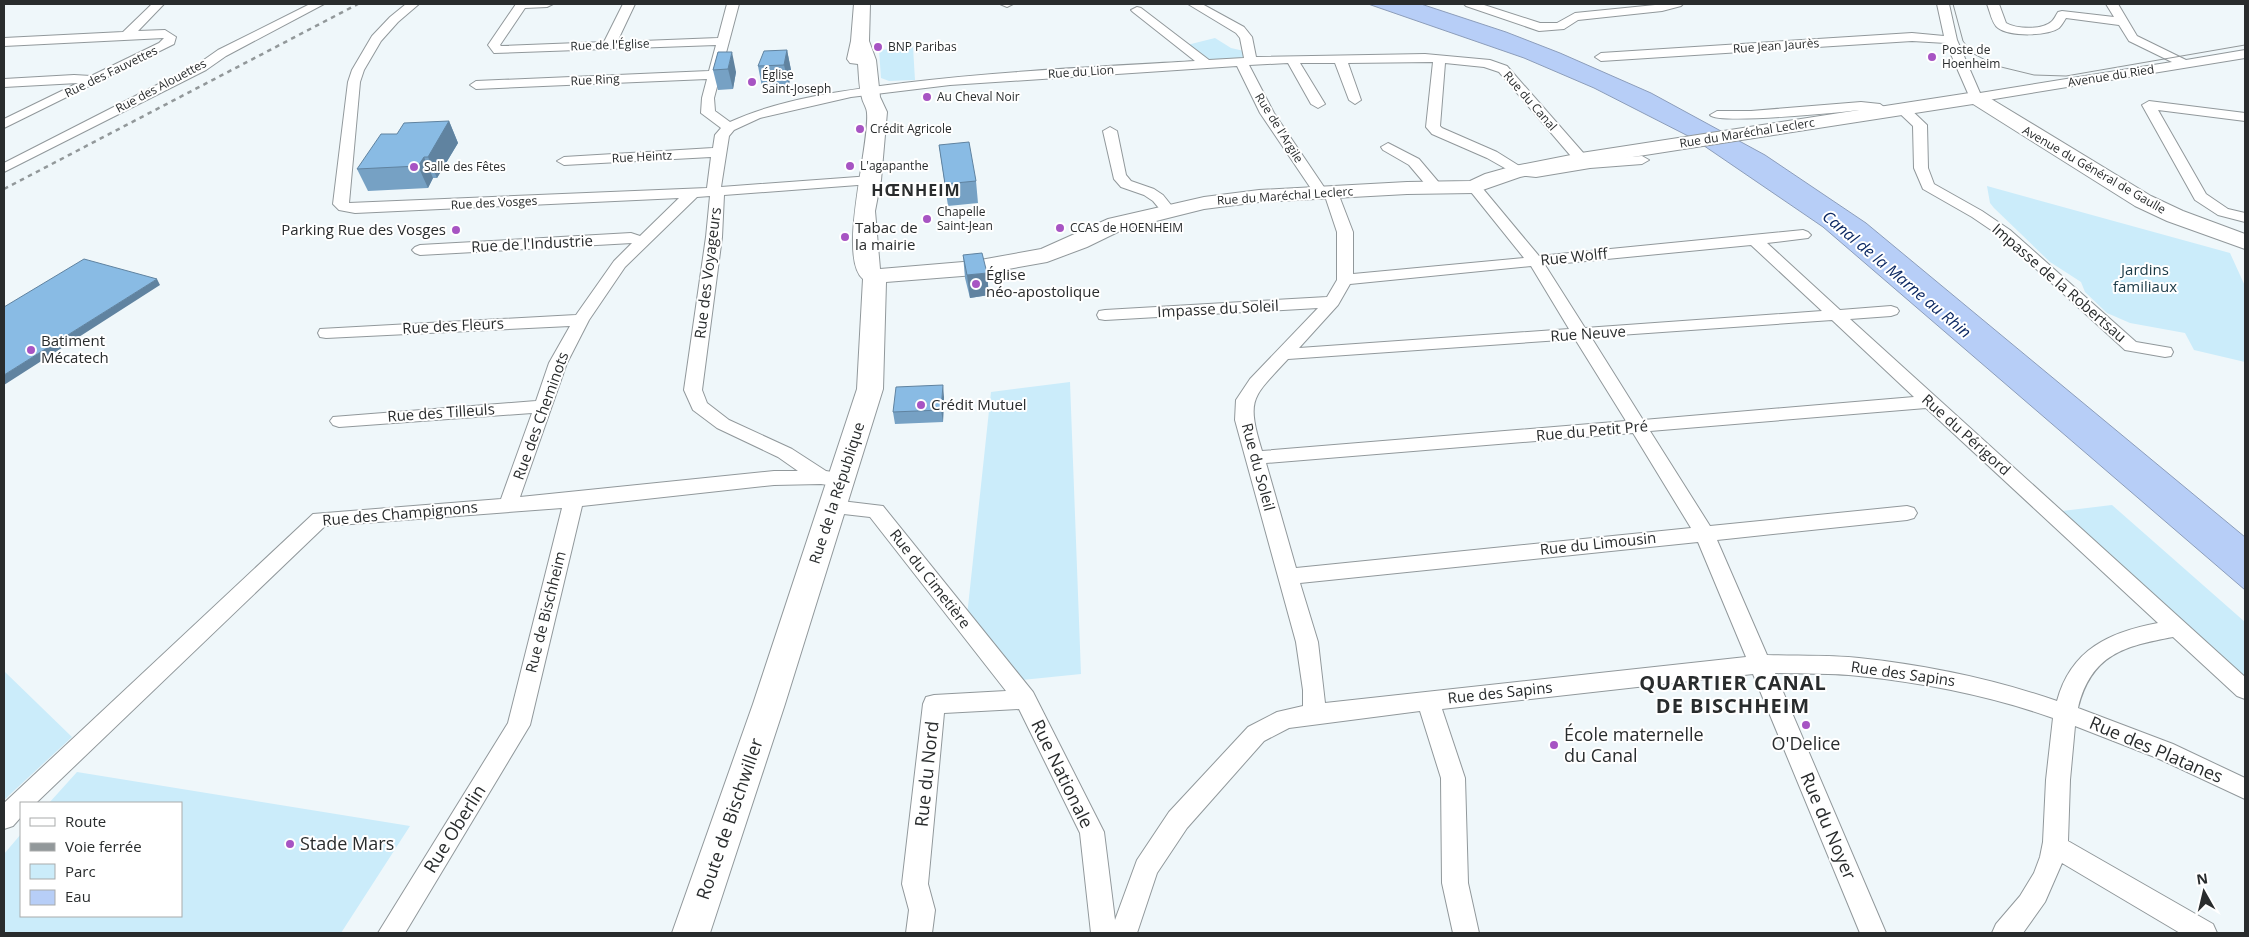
<svg xmlns="http://www.w3.org/2000/svg" width="2249" height="937" viewBox="0 0 2249 937" font-family="'Open Sans',sans-serif">
  <style>
    .green { fill: #cbecfa }
    .water { fill: #b7cef7; stroke: #8c9dba }
    .lines { fill: none; stroke-linecap: round; stroke-linejoin: round }
    .street-casing { stroke: #91989b; stroke-width: 2 }
    .secondary-casing { stroke: #91989b; stroke-width: 2 }
    .street { fill: #fff; fill-rule: evenodd }
    .secondary { fill: #fff; fill-rule: evenodd }
    .tram { stroke: #92989a; stroke-width: 1 }
    .rail { stroke: #92989a; stroke-width: 2.5; stroke-dasharray: 4.5 4.5; stroke-linecap: butt }
    .wall { fill: #76a1c4 }
    .shaded-wall { fill: #6083a0 }
    .building { fill: #89bbe4; stroke: #6083a0 }
    .poi-dot { fill: #a754c3; stroke: #fff; stroke-width: 2 }
    .labels { text-anchor: middle; stroke-width: 4; stroke-linejoin: round; paint-order: stroke }
    .far-street-label { font-size: 12px; fill: #292c2d; stroke: #fff }
    .far-poi-label { font-size: 12px; fill: #292c2d; stroke: #fff; text-anchor: start }
    .poi-label { font-size: 15px; fill: #292c2d; stroke: #fff; text-anchor: start }
    .street-label { font-size: 15px; fill: #292c2d; stroke: #fff }
    .park-label { font-size: 15px; fill: #193946; stroke: #fff }
    .far-district-label { font-size: 16px; font-weight: bold; letter-spacing: 1px; fill: #292c2d; stroke: #fff }
    .water-label { font-size: 16px; font-style: italic; fill: #0d2963; stroke: #fff }
    .near-poi-label { font-size: 18px; fill: #292c2d; stroke: #fff; text-anchor: start }
    .near-street-label { font-size: 18px; fill: #292c2d; stroke: #fff }
    .district-label { font-size: 20px; font-weight: bold; letter-spacing: 1px; fill: #292c2d; stroke: #fff }
  </style>
  <rect width="100%" height="100%" fill="#eff7fa"/>
  <path class="green" d="M1215,38l16,10 13,3 2,8 -37,3 -22,-17z
    M913,47l2,33 -26,1 -8,-3 -2,-28z
    M1987,186l243,67 15,33v76l-51,-12 -9,-17 -55,-10 -23,-10 -22,-21 -4,-10 -31,-20 -56,-54 -4,-5z
    M1070,382l11,292 -59,6 -55,-64 24,-224z
    M2112,505l133,117v58l-183,-169z
    M4,671l68,66 -68,63z
    M77,772l333,54 -69,107h-337v-79l17,-20v82h160v-113h-132z"/>
  <path class="water" d="M1368,4h53l85,28 54,21 91,40 114,62 101,68 379,314v53l-422,-363 -129,-88 -100,-51 -70,-30z"/>
  <g class="lines">
    <defs>
      <path id="street" d="M152,4h12l-26,27 27,-1 11,7 -2,7 -170,84v-9l74,-36 -74,4v-8l70,-4 17,1 68,-33 5,-5 -160,8v-8l119,-6z
        M310,4h14l-98,52 -20,14 -202,102v-9l194,-99 20,-14z
        M406,4h13l-21,18 -17,19 -17,29 -4,12 -11,121 358,-15 4,-31 -147,8 -7,-4 7,-4 149,-9 2,-13 6,-7 -20,-15 1,-15 5,-19 -231,10 -6,-4 6,-4 233,-10 7,-26 -222,8 -6,-8 28,-41h37l-6,3 -22,1 -25,37 1,1 103,-4 19,-38h12l-18,38 101,-4 9,-34h12l-25,94 1,13 15,11c52,-24 117,-32 173,-39 97,-12 194,-16 292,-22l-62,-49 -2,-2 6,-3 4,1 68,52 35,-2 -4,-20 -4,-5 -48,-29h14l42,23 8,10 4,20 169,-3 65,6 17,6 79,90 1,4 55,-4 7,4 -7,4 -52,4 -54,9 -19,-2 -30,-17 -55,-24 -6,-7 7,-65 -85,1 13,37 -6,4 -6,-4 -14,-37h-35l25,41 -7,4 -7,-4 -23,-41 -39,2 25,48 52,77h10l2,3 15,39v42l171,-16 -57,-71 7,-4 5,1 60,72 264,-26 5,2 3,3 -3,3 -41,5 73,67 51,-4 6,2 2,3 -2,3 -6,2 -41,3 395,358v22l-8,-3 -64,-59c-48,9 -82,17 -95,71l95,36 72,34v21l-88,-41 -82,-32 -5,54 -2,61 145,83 4,9h-37l-118,-70 -17,39 -22,31h-31l4,-9 24,-28 14,-23 6,-16 3,-15 3,-62 7,-62c-62,-22 -128,-35 -194,-42 -28,-3 -57,-2 -84,-3l111,260h-26l-107,-259 -311,35 23,69 3,105 11,50h-26l-11,-50 -1,-105 -21,-67 -131,17 -25,13 -77,87 -30,45 -20,60h-46l-11,-100 -61,-124 -75,4 -16,171 7,26 -3,23h-26l3,-23 -7,-26 21,-180 3,-7 8,-2 72,-4 -136,-174 -44,-5 -3,-5 3,-5 7,-2 50,6 150,186 71,140 11,88 22,-60 32,-48 79,-85 29,-15 26,-6v-16l-7,-48 -61,-222 1,-20 14,-21 68,-71 -213,12 -6,-1 -2,-4 2,-4 6,-1 222,-13 10,-17v-48l-12,-36h-9l-2,-3 -54,-80 -23,-47 -287,19 -99,12 -91,21 -26,12 -5,6 -8,51 150,-11 7,4 -7,4 -147,11 -2,42 -20,153 5,13 22,17 63,29 34,22 23,4 2,5 -2,5 -7,2 -21,-3 -47,1 -192,21 -52,219 -125,208h-27l130,-210 54,-215 -237,18 -289,277h-15v14l-8,9 -9,3v-26l309,-289 188,-15 31,-86 -193,14 -6,-2 -3,-4 3,-4 203,-16 13,-38 21,-37 -244,12 -6,-1 -2,-4 2,-4 256,-14 38,-54 18,-18 -212,12 -5,-2 -3,-3 3,-3 5,-2 211,-12 9,3 39,-38 -324,15 -16,-3 -6,-6 15,-122 4,-12 20,-34 18,-19zM1445,63l39,4 15,5 77,90 -40,7 -15,-2 -24,-15 -55,-24 -2,-2zM710,196l-4,41 -22,153 9,20 24,18 61,29 20,14h-24l-254,26 47,-134 22,-43 36,-53 72,-70zM1751,245l71,66 -237,17 -40,-63zM1531,266l38,63 -270,19 39,-43 12,-21zM1832,320l82,77 -271,23 -52,-83zM1575,339l51,82 -364,30c-16,-53 -10,-53 26,-92zM1926,408l232,215c-48,9 -87,26 -101,78 -64,-22 -131,-36 -198,-43 -30,-3 -62,-2 -92,-3l-50,-115 190,-20 7,-2 3,-5 -3,-5 -7,-2 -197,20 -60,-95zM1633,433l58,95 -395,40 -30,-105zM1698,542l48,115 -421,46 -7,-61 -18,-59z
        M1000,4h13l-6,3z
        M1464,4h17l59,19h17l18,-10 90,-9h18l-2,2 -19,5 -84,9 -14,9 -25,2 -73,-25z
        M1937,4h12l8,36 23,53 192,-31 -43,-21 -10,-16 -53,-7c-2,3 -4,7 -7,10 -11,8 -49,9 -61,0 -6,-4 -8,-17 -11,-24h12l7,19c10,6 36,7 45,-1 3,-2 5,-7 7,-10l4,-1 52,6 -8,-13h12l19,32 49,24 59,-10v8l-269,44 -6,-4 -24,-55 -34,-2 -311,20 -6,-4 6,-4 311,-20 32,3z
        M2149,101l96,12v8l-87,-11 48,84 22,15 17,4v9l-27,-7 -23,-15 -53,-95z
        M1861,102l19,2 11,8 -7,4 -12,-5 -11,-1c-21,2 -142,15 -151,5l7,-4h34z
        M1902,105l5,1 20,19 1,43 6,16 48,27 28,19 126,112 35,6 2,4 -2,4 -6,1 -40,-7 -125,-114 -28,-19 -49,-28 -9,-21 -1,-42 -18,-17z
        M1110,127l7,4 9,44 5,6 23,8 9,6 12,15 -2,3h-10l-10,-12 -9,-6 -23,-8 -7,-8 -11,-48z
        M1388,143l31,16 22,26 2,3 -2,3h-10l-22,-26 -26,-15 -2,-3z"/>
      <path id="secondary" d="M854,4h16l-1,37 7,19 4,37 7,15 -6,68 -6,31 5,58 95,-8 66,-12 67,-30 96,-22 55,-7 148,-8 63,-1 15,-7 25,-7 71,-14 395,-61 7,2 168,102 32,15 62,23v15l-78,-28 -32,-15 -162,-102 -392,61 -61,12 -46,16 -67,1 -148,8 -55,7 -80,20 -37,18 -40,15 -72,13 -89,7 -3,107 -98,315 -75,229h-38l81,-229 104,-315 6,-110c-26,-22 7,-133 4,-166 0,-5 -4,-10 -5,-15 -3,-10 -3,-23 -4,-34l-8,-1 -3,-4 4,-18z"/>
    </defs>
    <use href="#street" class="street-casing"/>
    <use href="#secondary" class="secondary-casing"/>
    <use href="#street" class="street"/>
    <use href="#secondary" class="secondary"/>
    <path class="tram" d="M1953,4l10,37 9,12 25,13 37,9 32,1 179,-31"/>
    <path class="rail" d="M4,189l354,-185"/>
  </g>
  <path class="wall" d="M787,50l4,20 -2,15 -27,2 -4,-21z
    M718,52l18,20 -3,17 -15,1 -5,-20z
    M449,121l9,22 -21,35h-4l-5,10 -60,3 -11,-22 40,-35z
    M939,145l37,36 2,22 -30,3z
    M963,255l26,40 -19,3 -5,-20z
    M944,397l-1,25 -48,2 -2,-12z"/>
  <path class="shaded-wall" d="M787,50l4,20 -2,15 -5,-20z
    M732,52l4,20 -3,17 -5,-20z
    M449,121l9,22 -21,35 -9,-21z
    M424,157l9,21 -5,10 -10,-22z
    M987,273l2,22 -19,3 -3,-23z
    M157,279l3,6 -156,100v-10z
    M943,385l1,12 -1,25 -2,-12z"/>
  <path class="building" d="M787,50l-3,15 -26,1 6,-15z
    M718,52h14l-4,17 -15,1z
    M449,121l-21,36h-4l-6,9 -61,3 24,-35h16l7,-11z
    M969,142l7,39 -31,3 -6,-39z
    M982,253l5,20 -20,2 -4,-20z
    M84,259l73,20 -153,96v-68z
    M943,385l-2,25 -48,2 3,-25z"/>
  <g class="poi-dot">
    <circle cx="878" cy="47" r="5"/>
    <circle cx="1932" cy="57" r="5"/>
    <circle cx="752" cy="82" r="5"/>
    <circle cx="927" cy="97" r="5"/>
    <circle cx="860" cy="129" r="5"/>
    <circle cx="850" cy="166" r="5"/>
    <circle cx="414" cy="167" r="5"/>
    <circle cx="927" cy="219" r="5"/>
    <circle cx="1060" cy="228" r="5"/>
    <circle cx="456" cy="230" r="5"/>
    <circle cx="845" cy="237" r="5"/>
    <circle cx="976" cy="284" r="5"/>
    <circle cx="31" cy="350" r="5"/>
    <circle cx="921" cy="405" r="5"/>
    <circle cx="1806" cy="725" r="5"/>
    <circle cx="1554" cy="745" r="5"/>
    <circle cx="290" cy="844" r="5"/>
  </g>
  <g class="labels">
    <g class="far-street-label">
      <text transform="translate(610 45) rotate(-2)" y="4">Rue de l'Église</text>
      <text transform="translate(1776 46) rotate(-4)" y="4">Rue Jean Jaurès</text>
      <text transform="translate(111 72) rotate(-26)" y="4">Rue des Fauvettes</text>
      <text transform="translate(1081 72) rotate(-4)" y="4">Rue du Lion</text>
      <text transform="translate(2111 76) rotate(-9)" y="4">Avenue du Ried</text>
      <text transform="translate(595 80) rotate(-3)" y="4">Rue Ring</text>
      <text transform="translate(161 86) rotate(-28)" y="4">Rue des Alouettes</text>
      <text transform="translate(1530 101) rotate(49)" y="4">Rue du Canal</text>
      <text transform="translate(1279 128) rotate(58)" y="4">Rue de l'Argile</text>
      <text transform="translate(1747 133) rotate(-9)" y="4">Rue du Maréchal Leclerc</text>
      <text transform="translate(642 157) rotate(-3)" y="4">Rue Heintz</text>
      <text transform="translate(2094 170) rotate(30)" y="4">Avenue du Général de Gaulle</text>
      <text transform="translate(1285 196) rotate(-4)" y="4">Rue du Maréchal Leclerc</text>
      <text transform="translate(494 203) rotate(-3)" y="4">Rue des Vosges</text>
    </g>
    <g class="far-poi-label">
      <text x="888" y="51">BNP Paribas</text>
      <text x="1942" y="54">Poste de<tspan x="1942" dy="14">Hoenheim</tspan></text>
      <text x="762" y="79">Église<tspan x="762" dy="14">Saint-Joseph</tspan></text>
      <text x="937" y="101">Au Cheval Noir</text>
      <text x="870" y="133">Crédit Agricole</text>
      <text x="860" y="170">L'agapanthe</text>
      <text x="424" y="171">Salle des Fêtes</text>
      <text x="937" y="216">Chapelle<tspan x="937" dy="14">Saint-Jean</tspan></text>
      <text x="1070" y="232">CCAS de HOENHEIM</text>
    </g>
    <g class="poi-label">
      <text x="855" y="233">Tabac de<tspan x="855" dy="17">la mairie</tspan></text>
      <text x="446" y="235" text-anchor="end">Parking Rue des Vosges</text>
      <text x="986" y="280">Église<tspan x="986" dy="17">néo-apostolique</tspan></text>
      <text x="41" y="346">Batiment<tspan x="41" dy="17">Mécatech</tspan></text>
      <text x="931" y="410">Crédit Mutuel</text>
    </g>
    <g class="street-label">
      <text transform="translate(532 244) rotate(-3)" y="5">Rue de l'Industrie</text>
      <text transform="translate(1574 257) rotate(-6)" y="5">Rue Wolff</text>
      <text transform="translate(708 273) rotate(-83)" y="5">Rue des Voyageurs</text>
      <text transform="translate(2059 283) rotate(41)" y="5">Impasse de la Robertsau</text>
      <text transform="translate(1218 309) rotate(-3)" y="5">Impasse du Soleil</text>
      <text transform="translate(453 326) rotate(-3)" y="5">Rue des Fleurs</text>
      <text transform="translate(1588 334) rotate(-4)" y="5">Rue Neuve</text>
      <text transform="translate(441 413) rotate(-4)" y="5">Rue des Tilleuls</text>
      <text transform="translate(541 416) rotate(-70)" y="5">Rue des Cheminots</text>
      <text transform="translate(1592 431) rotate(-5)" y="5">Rue du Petit Pré</text>
      <text transform="translate(1966 435) rotate(42)" y="5">Rue du Périgord</text>
      <text transform="translate(1258 467) rotate(75)" y="5">Rue du Soleil</text>
      <text transform="translate(837 493) rotate(-72)" y="5">Rue de la République</text>
      <text transform="translate(400 514) rotate(-5)" y="5">Rue des Champignons</text>
      <text transform="translate(1598 544) rotate(-6)" y="5">Rue du Limousin</text>
      <text transform="translate(930 579) rotate(52)" y="5">Rue du Cimetière</text>
      <text transform="translate(546 612) rotate(-76)" y="5">Rue de Bischheim</text>
      <text transform="translate(1903 674) rotate(8)" y="5">Rue des Sapins</text>
      <text transform="translate(1500 693) rotate(-6)" y="5">Rue des Sapins</text>
    </g>
    <g class="park-label">
      <text x="2145" y="275">Jardins<tspan x="2145" dy="17">familiaux</tspan></text>
    </g>
    <g class="far-district-label">
      <text x="916" y="196">HŒNHEIM</text>
    </g>
    <g class="water-label">
      <text transform="translate(1897 274) rotate(40)" y="6">Canal de la Marne au Rhin</text>
    </g>
    <g class="near-poi-label">
      <text x="1564" y="741">École maternelle<tspan x="1564" dy="21">du Canal</tspan></text>
      <text x="1806" y="750" text-anchor="middle">O'Delice</text>
      <text x="300" y="850">Stade Mars</text>
    </g>
    <g class="near-street-label">
      <text transform="translate(2156 750) rotate(23)" y="6">Rue des Platanes</text>
      <text transform="translate(927 774) rotate(-84)" y="6">Rue du Nord</text>
      <text transform="translate(1062 774) rotate(64)" y="6">Rue Nationale</text>
      <text transform="translate(730 819) rotate(-71)" y="6">Route de Bischwiller</text>
      <text transform="translate(1828 826) rotate(67)" y="6">Rue du Noyer</text>
      <text transform="translate(455 829) rotate(-58)" y="6">Rue Oberlin</text>
    </g>
    <g class="district-label">
      <text x="1733" y="690">QUARTIER CANAL<tspan x="1733" dy="23">DE BISCHHEIM</tspan></text>
    </g>
  </g>
  <rect width="2249" height="937" fill="none" stroke="#292c2d" stroke-width="10"/>
  <rect x="20" y="802" width="162" height="115" fill="#ffffff" stroke="#a9abab"/>
  <rect x="30" y="818" width="25" height="8" fill="#ffffff" stroke="#a9abab"/>
  <text x="65" y="827" font-size="15" fill="#292c2d">Route</text>
  <rect x="30" y="843" width="25" height="8" fill="#92989a" stroke="#a9abab"/>
  <text x="65" y="852" font-size="15" fill="#292c2d">Voie ferrée</text>
  <rect x="30" y="864" width="25" height="15" fill="#cbecfa" stroke="#a9abab"/>
  <text x="65" y="877" font-size="15" fill="#292c2d">Parc</text>
  <rect x="30" y="890" width="25" height="15" fill="#b7cef7" stroke="#a9abab"/>
  <text x="65" y="902" font-size="15" fill="#292c2d">Eau</text>
  <g transform="translate(2204 892) rotate(352)" stroke="#ffffff" stroke-width="4" paint-order="stroke">
  <path d="M0-4L9 19L0 12L-9 19Z" fill="#292c2d"/>
  <text y="-8" font-size="14" font-weight="bold" text-anchor="middle" fill="#292c2d">N</text>
  </g>
</svg>
